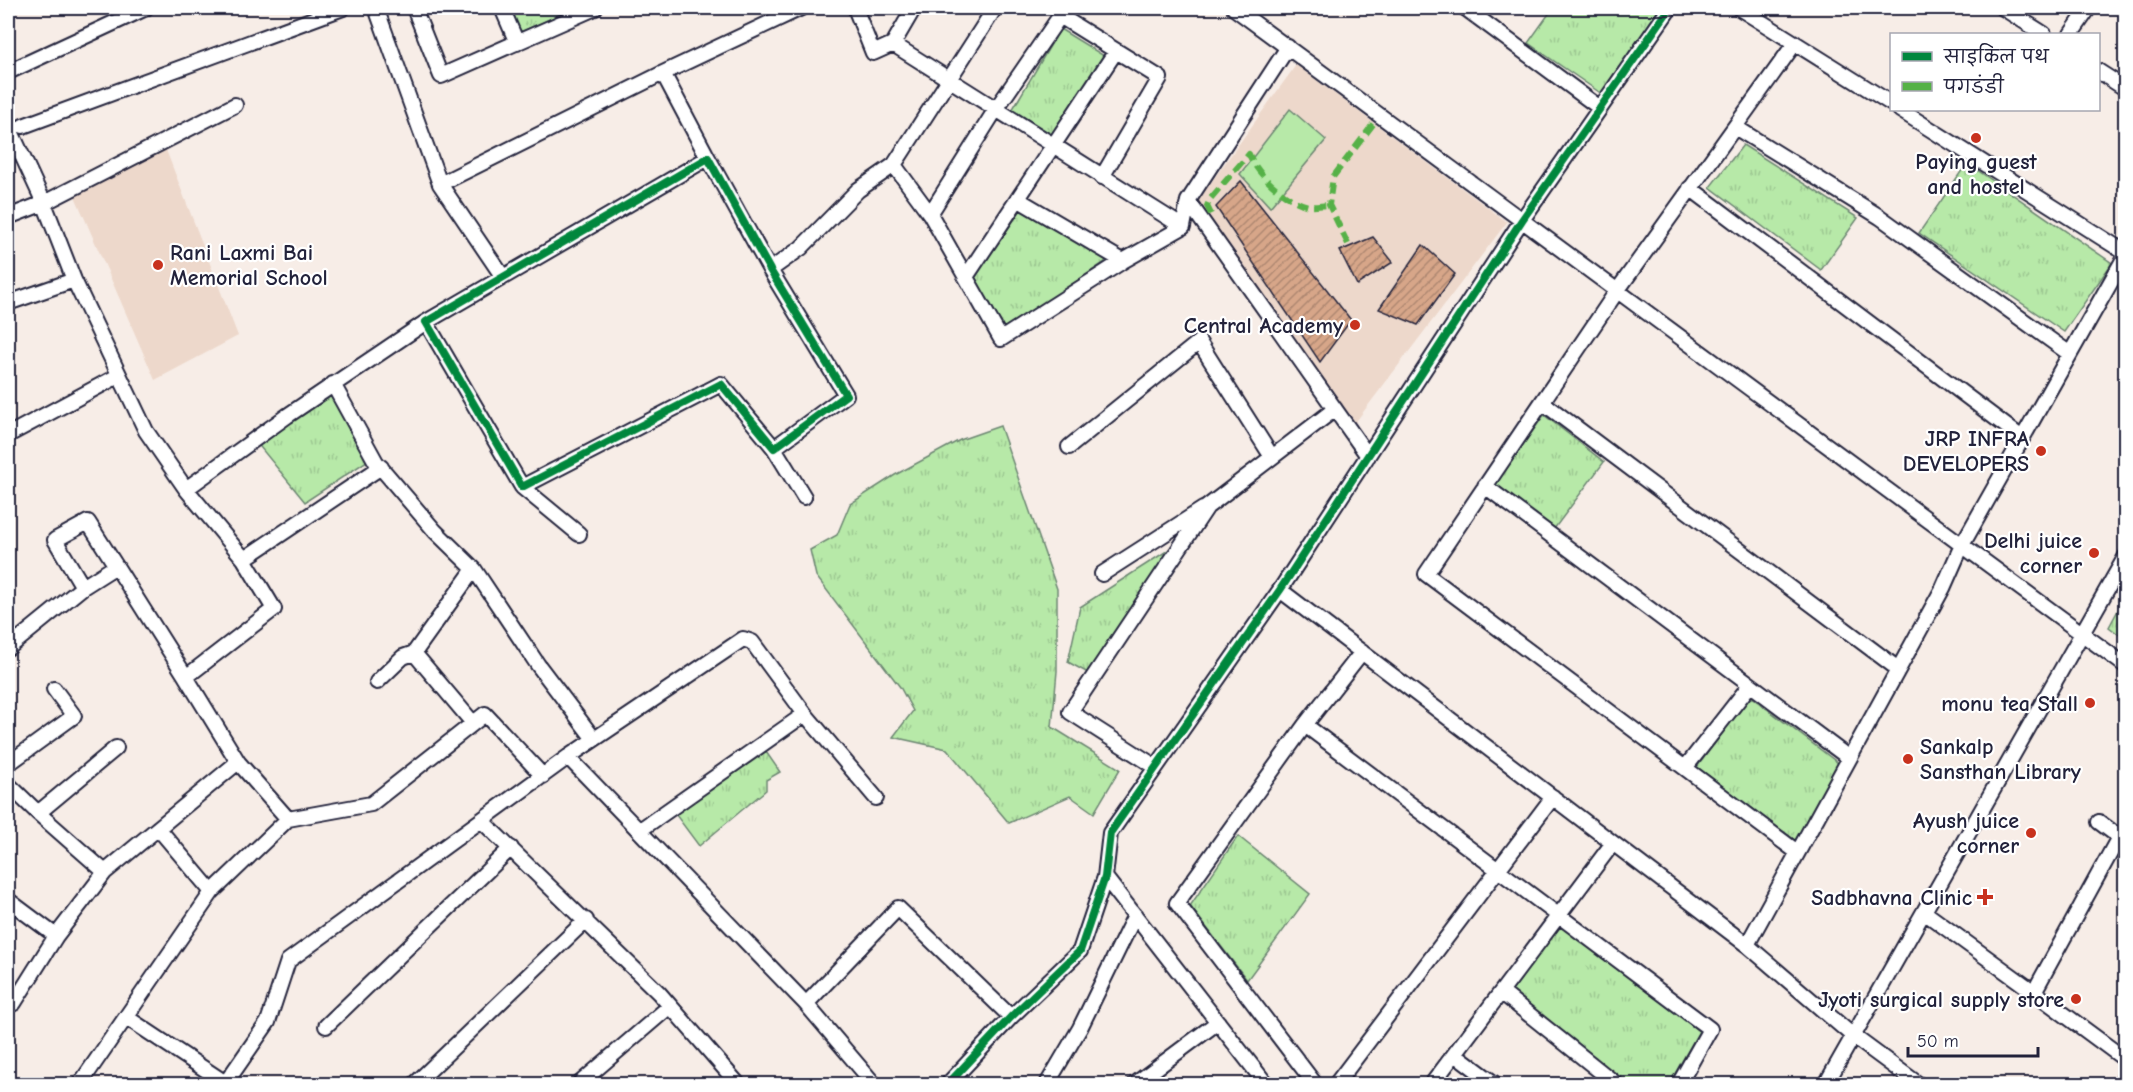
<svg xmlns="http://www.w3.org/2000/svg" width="2133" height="1092" viewBox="0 0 2133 1092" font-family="'Comic Neue','Playpen Sans Deva',sans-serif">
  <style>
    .built { fill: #edd8cb }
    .grass { fill: url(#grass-tufts); stroke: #6c8672; stroke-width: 1.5 }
    .garden { fill: #b7e9a8; stroke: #6c8672; stroke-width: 1.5 }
    .building { fill: url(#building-hatch); stroke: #22223b; stroke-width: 1.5 }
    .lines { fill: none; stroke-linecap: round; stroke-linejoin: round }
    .minor-casing { stroke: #22223b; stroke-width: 18 }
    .minor { stroke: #fff; stroke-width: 14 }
    .quiet { stroke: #55b146; stroke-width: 6; stroke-dasharray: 12 6; stroke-linecap: butt }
    .cycleway-casing { stroke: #fff; stroke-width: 11 }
    .cycleway { stroke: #00873e; stroke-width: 8 }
    .poi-dot { fill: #c8321e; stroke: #fff; stroke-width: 2 }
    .labels { text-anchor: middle; stroke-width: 4.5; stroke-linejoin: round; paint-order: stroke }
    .poi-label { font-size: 22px; font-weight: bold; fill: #22223b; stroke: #fff; text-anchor: end }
  </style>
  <defs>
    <pattern id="grass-tufts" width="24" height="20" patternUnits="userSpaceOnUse" patternTransform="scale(1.5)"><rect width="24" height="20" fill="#b7e9a8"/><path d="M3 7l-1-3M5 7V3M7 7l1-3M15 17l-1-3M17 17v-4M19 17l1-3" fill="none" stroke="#9dc892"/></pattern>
    <pattern id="building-hatch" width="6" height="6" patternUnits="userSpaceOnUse" patternTransform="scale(1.5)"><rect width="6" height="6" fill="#d7a689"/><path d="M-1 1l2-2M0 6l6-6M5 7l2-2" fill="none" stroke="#ae8771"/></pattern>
  </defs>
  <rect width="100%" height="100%" fill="#f7ede7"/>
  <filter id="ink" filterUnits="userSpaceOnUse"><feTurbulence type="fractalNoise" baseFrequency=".0167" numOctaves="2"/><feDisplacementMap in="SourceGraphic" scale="12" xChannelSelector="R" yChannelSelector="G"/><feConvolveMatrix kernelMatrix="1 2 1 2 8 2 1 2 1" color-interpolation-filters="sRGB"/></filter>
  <g filter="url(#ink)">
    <path class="built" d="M1296,65l211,157 -156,206 -154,-226z
      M166,150l72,186 -83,44 -81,-186z"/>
    <path class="grass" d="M509,8h67l-56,24z
      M1553,8h107l-58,86 -74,-51z
      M1060,29l44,27 -51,79 -42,-23z
      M1743,145l115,73 -37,52 -111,-83z
      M1967,163l145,100 -48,69 -145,-99z
      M1023,207l86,52 -107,73 -29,-53z
      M331,391l36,70 -62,41 -49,-60z
      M1544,415l60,47 -50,67 -59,-44z
      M1000,426l57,163v82l-5,56 68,42 -26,44 -24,-17 -61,27 -62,-74 -54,-12 20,-26 -13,-24 -84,-111 -6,-26 27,-15 13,-31 45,-29 65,-35z
      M1176,545l-88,128 -20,-11 12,-55z
      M2125,597v42l-16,-12z
      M1750,696l88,67 -41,79 -100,-75z
      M764,749l16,23 -14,8v10l-67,56 -26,-35z
      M1238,836l72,58 -63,86 -57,-74z
      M1559,925l140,106 -30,53h-44l-119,-88z"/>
    <path class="garden" d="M1290,109l36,31 -56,67 -30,-33z"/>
    <path class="building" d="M1241,181l110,139 -31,42 -104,-155z
      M1373,237l20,25 -36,23 -17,-34z
      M1423,245l32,29 -37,51 -39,-16z"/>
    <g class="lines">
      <defs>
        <path id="minor" d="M376,8l64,176 63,93
          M414,8l27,68 154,-68
          M502,8l15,35
          M855,8l18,45 20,-9 21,-36
          M1234,8l892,658
          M1465,8l135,100
          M1739,8l153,96
          M2003,8l41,26
          M2071,34l18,-26
          M1795,43l-178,248 -191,283 371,278
          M893,44l290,183
          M2098,71l28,18
          M8,72l138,-64
          M663,73l45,85
          M1900,110l226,143
          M8,125l36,78 30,77 72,151 40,58 58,70 30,50 -88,68 52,85 -133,110 -49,64 -42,67 -6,3
          M23,126l320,-118
          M1735,127l145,90 190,137
          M708,158l62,112 76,125 -72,53 -53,-64 -199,103 -96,-165z
          M894,165l101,-157
          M440,184l223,-111 138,-65
          M1690,188l332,250
          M1019,200l104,61
          M1188,201l180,255
          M930,214l66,-105 64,-93 100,62 -58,99
          M8,217l36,-14 191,-98
          M770,270l31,-22 57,-58 36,-25 36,49 71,125 122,-78 60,-34 5,-26 100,-154
          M966,277l150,-226
          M8,303l66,-23
          M333,384l43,78 59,69 39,38 64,96 56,74
          M1542,402l356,267
          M8,435l110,-59
          M1069,447l130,-105 73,115
          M774,448l30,49
          M1485,486l364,272
          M522,487l57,47
          M186,489l101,-73 139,-94
          M244,559l137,-92
          M116,566l70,111
          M1102,574l101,-65
          M1280,590l467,355 106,91 65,48
          M8,648l75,-61 33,-21 -28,-44 -33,18 28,47
          M1362,652l-57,73 405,304 -31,55
          M414,653l59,70
          M377,682l26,-25 11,-4 60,-84
          M1305,725l-128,178 138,181
          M568,757l175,-118 9,3 53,72 71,84
          M238,762l50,57
          M8,764l66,-48 -20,-27
          M1156,767l-86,-55 137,-205 128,-98
          M1685,768l65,-83
          M8,784l30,29
          M482,821l177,172 79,91
          M2099,822l27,20
          M158,828l54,64
          M640,830l165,-116
          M105,872l-67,-59 78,-65
          M1105,877l161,207
          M8,900l48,36
          M1924,912l110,80 85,-155
          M1747,945l196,-357 19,-43 164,-290
          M1501,992l115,92
          M2034,992l92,68
          M806,1004l92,-96 113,109
          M326,1026l185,-178
          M1455,1054l40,30
          M80,1084l46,-67
          M225,1084l43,-62 20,-61 280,-204 238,247 68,80
          M227,1084l-101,-67 86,-125 76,-73 83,-15 114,-90 58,62
          M415,1084l171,-164
          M579,1084l91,-78
          M948,1084l63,-67 69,-66 25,-74 5,-44 170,-243 242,-370 148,-212
          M1047,1084l33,-56 55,-113
          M1135,1084l83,-62
          M1336,1084l217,-287
          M1432,1084l181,-241
          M1826,1084l300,-528
          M2120,1084l6,-8"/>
      </defs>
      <use href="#minor" class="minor-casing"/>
      <use href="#minor" class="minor"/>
      <path class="quiet" d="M1211,214l-4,-8 3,-7 39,-45c8,21 37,47 60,52 6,1 14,-1 20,-1
        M1348,244l-19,-39 4,-28 41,-54"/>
      <defs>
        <path id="cycleway" d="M708,158l62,112 76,125 -72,53 -53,-64 -199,103 -96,-165z
          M948,1084l63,-67 69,-66 25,-74 5,-44 170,-243 242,-370 148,-212"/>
      </defs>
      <use href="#cycleway" class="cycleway-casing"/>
      <use href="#cycleway" class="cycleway"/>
    </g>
  </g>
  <g class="poi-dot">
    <circle cx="1976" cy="138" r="6"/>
    <circle cx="158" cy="265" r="6"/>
    <circle cx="1355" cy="325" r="6"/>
    <circle cx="2041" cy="451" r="6"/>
    <circle cx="2094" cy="553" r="6"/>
    <circle cx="2090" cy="703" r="6"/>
    <circle cx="1908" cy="759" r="6"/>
    <circle cx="2031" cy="833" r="6"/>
    <path d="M1982 888h6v6h6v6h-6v6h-6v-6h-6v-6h6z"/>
    <circle cx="2076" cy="999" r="6"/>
  </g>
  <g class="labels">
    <g class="poi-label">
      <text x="1976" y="169" text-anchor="middle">Paying guest<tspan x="1976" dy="25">and hostel</tspan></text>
      <text x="170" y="260" text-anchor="start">Rani Laxmi Bai<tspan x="170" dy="25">Memorial School</tspan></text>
      <text x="1343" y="333">Central Academy</text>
      <text x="2029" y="446">JRP INFRA<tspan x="2029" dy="25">DEVELOPERS</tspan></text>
      <text x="2082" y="548">Delhi juice<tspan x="2082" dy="25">corner</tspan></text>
      <text x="2078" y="711">monu tea Stall</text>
      <text x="1920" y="754" text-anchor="start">Sankalp<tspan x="1920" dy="25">Sansthan Library</tspan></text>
      <text x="2019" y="828">Ayush juice<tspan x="2019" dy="25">corner</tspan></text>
      <text x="1972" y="905">Sadbhavna Clinic</text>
      <text x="2064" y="1007">Jyoti surgical supply store</text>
    </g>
  </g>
  <rect width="2133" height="1092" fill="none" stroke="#fff" stroke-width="30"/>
  <rect x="15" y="15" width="2103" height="1062" fill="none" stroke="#22223b" stroke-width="2" filter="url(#ink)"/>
  <rect x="1890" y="33" width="210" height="78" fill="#ffffff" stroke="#a7a7b1" stroke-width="1.5"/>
  <rect x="1902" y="52" width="30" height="9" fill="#00873e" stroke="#a7a7b1" stroke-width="1.5"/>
  <text x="1944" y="63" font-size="18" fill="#22223b">साइकिल पथ</text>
  <rect x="1902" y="82" width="30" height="9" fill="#55b146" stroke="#a7a7b1" stroke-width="1.5"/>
  <text x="1944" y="93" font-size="18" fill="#22223b">पगडंडी</text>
  <path d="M1908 1047v9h130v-9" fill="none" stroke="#22223b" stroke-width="3"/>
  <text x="1917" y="1047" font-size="18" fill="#22223b" stroke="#ffffff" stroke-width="4.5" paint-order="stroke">50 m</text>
</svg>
